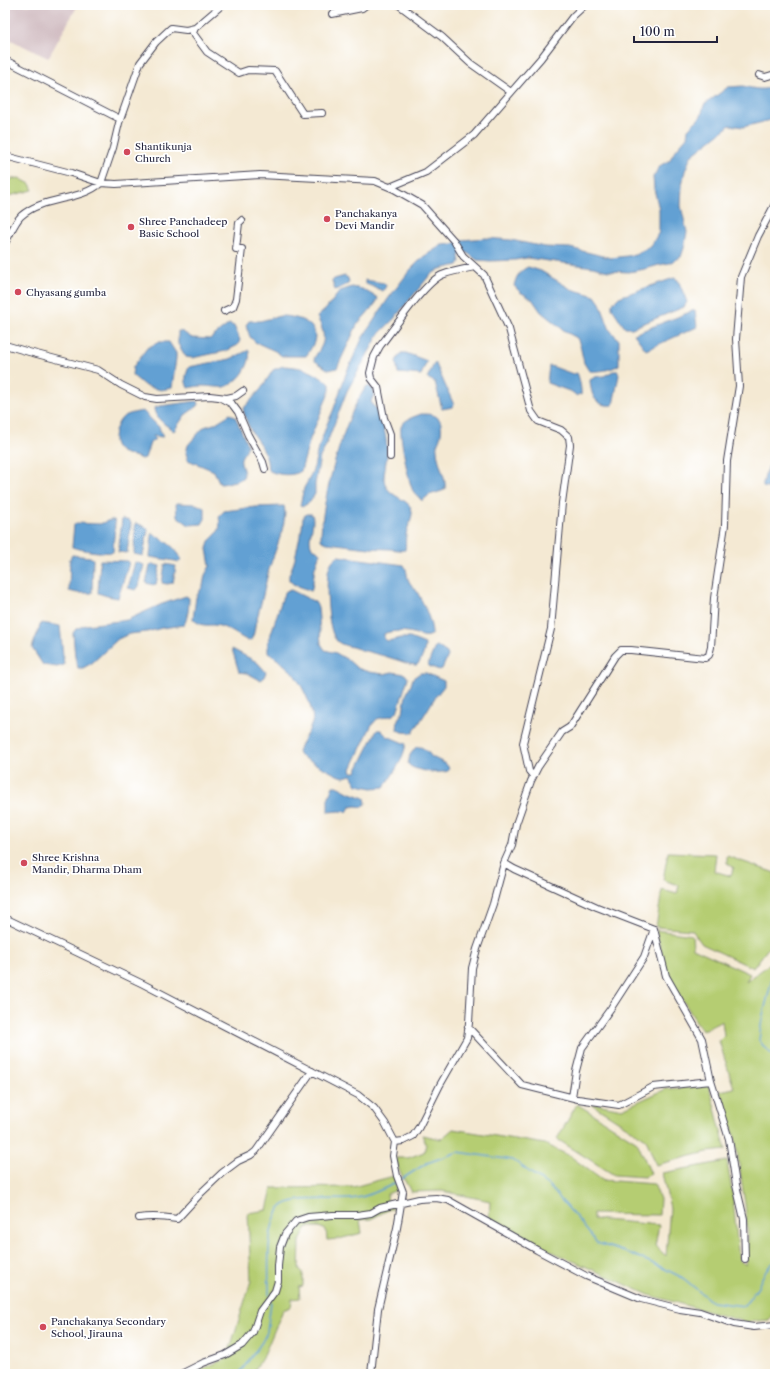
<svg xmlns="http://www.w3.org/2000/svg" width="780" height="1379" viewBox="0 0 780 1379" font-family="'Libre Caslon Text',serif">
  <style>
    .industrial { fill: #d2bec3 }
    .green { fill: #b5cd72; stroke: #6c7856 }
    .water { fill: #62a0d3; stroke: #426187 }
    .lines { fill: none; stroke-linecap: round; stroke-linejoin: round }
    .stream { stroke: #62a0d3; stroke-width: 1.5 }
    .minor-casing { stroke: #424052; stroke-width: 8 }
    .minor { stroke: #fff; stroke-width: 6 }
    .poi-dot { fill: #d1495b; stroke: #fff; stroke-width: 1.5 }
    .labels { text-anchor: middle; stroke-width: 3.5; stroke-linejoin: round; paint-order: stroke }
    .poi-label { font-size: 10px; fill: #22223b; stroke: #fff; text-anchor: start }
  </style>
  <rect width="100%" height="100%" fill="#fff"/>
  <filter id="ink" filterUnits="userSpaceOnUse"><feTurbulence type="fractalNoise" baseFrequency=".025" numOctaves="2"/><feDisplacementMap in="SourceGraphic" scale="8" xChannelSelector="R" yChannelSelector="G"/><feConvolveMatrix kernelMatrix="1 2 1 2 8 2 1 2 1" color-interpolation-filters="sRGB"/></filter>
  <filter id="wash" filterUnits="userSpaceOnUse"><feTurbulence type="fractalNoise" baseFrequency=".012" numOctaves="4" result="noise"/><feDisplacementMap in="SourceGraphic" scale="16" xChannelSelector="R" yChannelSelector="G"/><feGaussianBlur stdDeviation="0.9" result="paint"/><feColorMatrix in="noise" values="0 0 0 0 0 0 0 0 0 0 0 0 0 0 0 0 0 1.4 0 .05"/><feComposite in="paint" operator="in"/></filter>
  <g filter="url(#wash)">
    <rect width="100%" height="100%" fill="#f4e9d3"/>
    <path class="industrial" d="M5,5h73l-30,53 -43,-21z"/>
    <path class="green" d="M19,178l11,6 3,6 -28,7v-17z
      M668,852l48,2 -2,17 17,5 3,-8 -7,-5v-7l48,17v66l-22,29 -51,-24 -10,-14 -36,-3 6,-37 15,4 2,-9 -16,-5z
      M656,930l36,5 1,13 57,26 -4,8 21,-16 8,-3v346l-6,11 -24,2 -96,-27 -96,-43 -64,-35 1,-16 -48,-10 -31,1 -12,-22 -3,-12h12l16,-6 2,-8 -4,-9 19,4 12,-10 92,15 25,12 32,24 52,4 6,15 -1,16 -66,-1v5l66,6 -4,21 11,10 4,-48 -8,-35 65,-12 6,37 6,62 7,5 2,-28 -3,-33 -10,-66 -15,-47 14,-3 -15,-47 5,-5 -2,-15 -20,10 -35,-56z
      M709,1086l17,64 -19,2 -51,13 -10,-26 -55,-35h6l25,5 44,-20z
      M577,1104l60,38 14,32 -6,3 -31,-2 -57,-36z
      M394,1176l3,14 -10,4 1,9 6,6h-4l-19,10 -11,1 2,13 -23,6 -12,1 -1,-10 -7,-3h-12l-7,14 -1,27 4,5v13l-4,1 1,11 -8,1 -1,8 -8,3 -19,45 -12,19h-61l36,-16 24,-77 -3,-68 19,-3 5,-22 81,-1z"/>
    <path class="water" d="M743,86c12,3 20,5 32,0v33l-32,8 -13,-2 -39,31 -6,15 -3,14 -1,21 6,26 -3,16 -3,9 -11,6 -11,2 -14,4 -16,3 -21,-1 -15,-4 -66,-9 -12,2 -25,1 -13,-1 -11,-8 -7,3 1,7 -2,3 -18,4 -10,6 -37,45 -14,14 -32,57 -22,57 -5,9 -5,27v10l-5,8 -8,5 -2,-2 4,-17 5,-9 5,-12 3,-15 10,-28 6,-13 14,-40 16,-34 25,-38 22,-29 13,-13 19,-12 10,-1 9,-4 25,-2 25,2 34,7 25,1 41,10 24,-3 16,-9 8,-14v-23l-5,-20 -1,-12 8,-12 8,-4 6,-10 12,-14 1,-8 13,-13 3,-11 24,-18z
      M528,267l13,4 30,18 24,7 5,7 10,27 9,10v25c-8,5 -21,7 -30,6l-5,-8 -4,-18 -3,-7 -11,-6 -25,-20 -9,-13 -12,-7 -6,-6c2,-9 5,-15 14,-19z
      M345,276l3,2 1,4 -1,2 -10,5 -3,1 -3,-9 2,-2z
      M674,278l4,2 9,22 -3,5 -52,21h-7l-13,-20v-4l7,-7z
      M365,280l19,3 2,3 -3,5 -17,-7 -1,-1z
      M352,287l10,2 16,9 -2,5 -19,22 -20,43 -8,2 -14,-9 -1,-2c2,-5 6,-9 8,-14 4,-9 -1,-20 -5,-28l9,-8 14,-18z
      M695,310l2,17 -51,23 -12,-16z
      M280,316c15,0 40,6 34,26 -2,5 -5,10 -8,14h-24l-7,-5 -20,-9 -5,-5 -4,-12 3,-4h11z
      M229,324l5,2 6,14 -2,5 -12,6 -34,7 -6,-1 -8,-13v-13l5,1 9,6 18,1z
      M159,342h10l7,11v5l-4,30 -11,2 -16,-4 -13,-11 1,-8 14,-19z
      M249,350c3,14 -9,32 -24,37 -5,1 -15,-1 -22,-1 -5,0 -10,1 -15,2 -4,-8 -2,-14 1,-21l41,-8z
      M401,353h5l21,8 -6,14 -23,-2 -2,-12z
      M435,362l19,43 -1,2 -11,2 -7,-27 -8,-4z
      M283,366c23,1 29,5 47,18v6l-20,49 -9,32c-8,6 -25,4 -33,-1 -1,-18 -5,-21 -14,-34 -5,-8 -9,-18 -11,-27l18,-20 12,-19z
      M549,366h2l22,8 4,-1c2,3 5,18 4,22l-2,-1 -2,2 -5,-4 -25,-9z
      M613,371h5l1,4 -6,30c-18,2 -22,-10 -23,-25l5,-3 9,-1z
      M367,386c9,2 8,8 4,15l2,5c5,2 6,7 8,12 4,12 6,24 6,37 -1,8 -3,16 -3,24 2,18 22,18 27,29 4,7 -4,18 -5,27 -1,5 0,10 -1,15 -6,1 -11,-1 -16,-1 -21,0 -41,-4 -62,-6l-6,-3c-1,-35 24,-128 46,-154z
      M198,401l1,4 -14,10 -11,16c-7,-5 -20,-13 -20,-23l6,-2z
      M143,411l16,16 4,10 -10,-1 2,3 -5,4 -5,15 -4,1c-8,-5 -19,-3 -25,-12 -5,-7 0,-23 6,-29 4,-4 15,-6 21,-7z
      M230,414l5,2 12,28c1,6 -4,9 -6,14 -2,10 11,19 -6,23 -6,1 -9,3 -15,3l-6,-13 -26,-11 -2,-7 2,-8 16,-18 10,-3z
      M421,414c7,0 14,0 18,5 3,3 3,15 1,18 -1,5 -4,7 -3,12 0,13 10,30 8,40l-3,2 -13,4 -6,5h-2c-2,-3 -6,-6 -8,-9 -4,-7 -14,-57 -12,-64 3,-8 13,-10 20,-13z
      M773,465l2,1v24l-12,-3v-5l1,-1 1,-7 3,-5v-2z
      M176,503l20,1 9,4v11l-3,5 -13,1 -12,-9z
      M284,506c5,17 -13,52 -17,71 -3,16 -7,30 -11,45 -2,5 -1,11 -4,16 -1,2 -1,2 -4,3 -9,-5 -19,-12 -28,-15 -11,-3 -17,3 -27,-7l3,-22 7,-11 2,-11 5,-9 -3,-17 2,-8c10,-9 12,-11 10,-25l5,-5 31,-4z
      M306,514h6c4,12 -6,22 0,34l5,2 3,3 -5,14 -3,22 -1,2 -18,-7 -4,-4v-5l5,-13 8,-34 1,-10z
      M122,519l8,2 1,3 -4,29 -9,-1z
      M110,520h4l1,3 -2,29c-6,2 -34,-2 -41,-5l2,-22 2,-2 24,1z
      M136,523l10,4 2,3 -5,26 -9,-2 1,-29z
      M152,533c11,7 25,14 29,26l-2,3 -4,-1 -25,-4z
      M72,555l18,2 3,2 -1,34h-15l-8,-2 1,-32z
      M338,556l66,9c4,6 2,12 6,18 1,2 4,4 6,7 7,12 16,31 16,44 -7,5 -12,1 -19,-1 -7,-2 -23,-3 -29,1v5l4,2 13,-3h9l15,6c0,7 -3,16 -8,21 -8,0 -16,-4 -23,-6 -14,-5 -28,-7 -42,-12 -5,-1 -10,-2 -14,-5 -11,-8 -12,-55 -10,-68 0,-7 4,-15 10,-18z
      M100,560l27,1 2,2 -11,35 -11,-2 -9,-3z
      M135,562l9,3 -5,21 -3,4 -8,-2z
      M152,564l8,2 -4,18 -2,1 -8,-2 4,-17z
      M165,564l11,2 -3,17 -6,1 -5,-1z
      M291,590l24,12 3,5 3,37 4,6 11,3 12,7 9,8 12,4 15,2 8,-2 13,2 3,4 -11,34 -3,3 -17,4 -6,7 -20,43 1,3h4l21,-42h4l6,6 19,8c-3,16 -12,29 -22,43l-12,1 -15,-3 -6,-10 -7,2 -7,-2 -37,-19 -2,-5c3,-10 11,-18 14,-28 4,-12 -13,-45 -22,-53 -7,-7 -15,-12 -22,-18v-9l15,-47 3,-5z
      M186,596l3,2c0,9 -1,19 -5,27l-22,3 -15,4 -18,2 -11,5 -26,24 -9,5h-5l-3,-11 -2,-24 3,-4 10,-4 41,-5 35,-16z
      M41,623l19,3 4,39 -7,2 -14,-2 -11,-17z
      M437,646l10,7 1,3 -6,13 -3,1 -10,-4 -1,-2 7,-17z
      M232,649l25,13 9,10 -2,5 -4,3 -13,-7 -8,-1z
      M420,673h6l18,8v5l-8,10 -23,37 -11,-1 -5,-2 1,-11 5,-7 3,-17 5,-10 2,-7z
      M416,747h5l5,3 6,7 14,7 3,4 -1,3c-8,3 -35,0 -40,-7l2,-9z
      M333,786h4l11,6 17,6 1,5 -3,4 -7,-1 -6,1 -3,5 -7,-1 -12,1v-13z"/>
    <g class="lines">
      <path class="stream" d="M775,968l-13,51 -3,21 6,8 10,9
        M400,1180l27,-17 31,-11 55,8 36,26 28,32 20,25 34,11 30,13 22,11 29,24 32,4 12,-16 10,-20 9,-9
        M269,1295c0,-24 -4,-66 11,-87 10,-14 60,-6 77,-10 15,-3 27,-9 40,-16
        M239,1374l23,-32 5,-10 4,-30"/>
    </g>
  </g>
  <g filter="url(#ink)">
    <g class="lines">
      <defs>
        <path id="minor" d="M399,5l43,32 28,26 41,29
          M332,14l30,-6 4,-3
          M195,28l-2,5 14,19 32,21 9,-3 27,1 28,43 19,-1
          M5,60l115,59
          M759,75l6,2 10,-3
          M5,156l66,17 30,10 12,-35 6,-25 21,-60 16,-21 15,-14 15,2 9,-2 27,-23
          M390,187l36,-15 48,-37 67,-77 32,-42 12,-11
          M5,243c5,-8 9,-20 16,-27 22,-20 58,-14 80,-33l15,1 144,-9 115,6 19,8 28,16 32,36 9,15 21,19 25,54 22,82 7,10 23,9 8,7 1,8 -8,58 -11,126 -28,114 6,28 4,5
          M224,311l9,-4 3,-8 6,-50h-6l3,-26 3,-3
          M5,345l24,7 69,18 23,15 24,12 12,2 53,-3 17,2 9,-2 7,-5
          M221,398l11,6 6,8 10,23 15,27 2,7
          M390,457v-23l-6,-16 -6,-31 -7,-9 -1,-5 4,-16 6,-11c14,-17 44,-63 62,-71 10,-4 22,-6 33,-8
          M504,863l10,6 83,38 57,22
          M5,918l138,66 215,111 16,13 11,15 10,19
          M468,1027l54,58 56,14 41,6 34,-18 58,-6 -9,-42 -36,-63 -12,-47
          M711,1081l18,58 7,46 8,34 1,40
          M572,1097l4,-26 6,-23 29,-40 33,-51 10,-28
          M139,1218c14,-2 25,-1 38,1l25,-27 20,-19 16,-12 13,-6 5,-4 56,-80
          M181,1374l22,-11 22,-8 17,-10 11,-13 7,-21 15,-20 3,-10v-15l2,-19 5,-13 11,-13 12,-4 25,-2h24l14,-2 9,-5 39,-9 17,-1 12,2 89,50 49,26 55,23 39,10 20,3 34,12 20,3 21,-2
          M371,1374l7,-65 19,-81 6,-36 -6,-16 -4,-20 2,-14 8,-1 10,-5 6,-9 21,-42 27,-47 2,-15 3,-55 5,-19 16,-45 11,-41 8,-18 4,-21 8,-23 7,-20 7,-14 24,-35 8,-5 45,-71 6,-6h10l74,8 4,-3 2,-8 3,-49 11,-73 2,-64 12,-75 -3,-47 5,-62 17,-41 17,-32"/>
      </defs>
      <use href="#minor" class="minor-casing"/>
      <use href="#minor" class="minor"/>
    </g>
  </g>
  <g class="poi-dot">
    <circle cx="127" cy="152" r="4"/>
    <circle cx="327" cy="219" r="4"/>
    <circle cx="131" cy="227" r="4"/>
    <circle cx="18" cy="292" r="4"/>
    <circle cx="24" cy="863" r="4"/>
    <circle cx="43" cy="1327" r="4"/>
  </g>
  <g class="labels">
    <g class="poi-label">
      <text x="135" y="150">Shantikunja<tspan x="135" dy="12">Church</tspan></text>
      <text x="335" y="217">Panchakanya<tspan x="335" dy="12">Devi Mandir</tspan></text>
      <text x="139" y="225">Shree Panchadeep<tspan x="139" dy="12">Basic School</tspan></text>
      <text x="26" y="296">Chyasang gumba</text>
      <text x="32" y="861">Shree Krishna<tspan x="32" dy="12">Mandir, Dharma Dham</tspan></text>
      <text x="51" y="1325">Panchakanya Secondary<tspan x="51" dy="12">School, Jirauna</tspan></text>
    </g>
  </g>
  <rect width="780" height="1379" fill="none" stroke="#fff" stroke-width="20"/>
  <path d="M634 36v6h83v-6" fill="none" stroke="#22223b" stroke-width="2"/>
  <text x="640" y="36" font-size="12" fill="#22223b" stroke="#ffffff" stroke-width="3" paint-order="stroke">100 m</text>
</svg>
